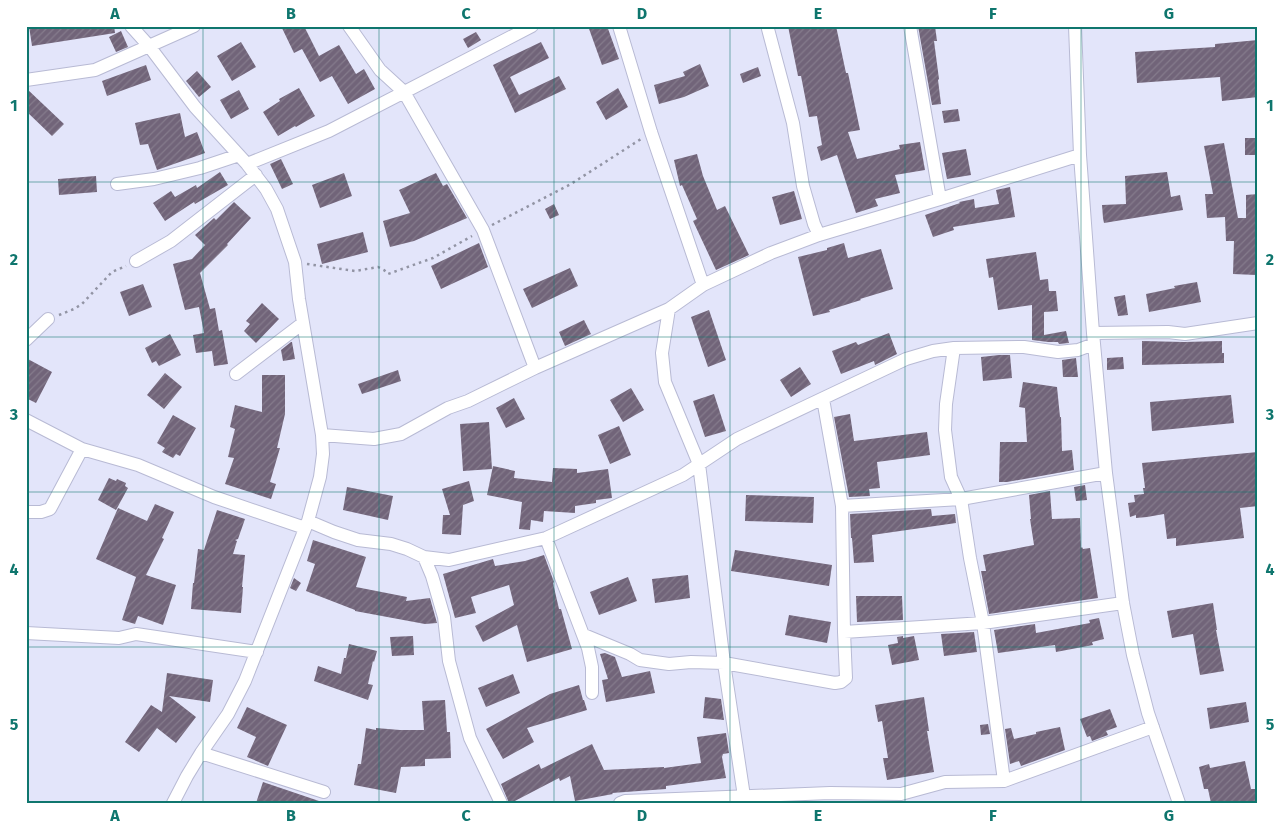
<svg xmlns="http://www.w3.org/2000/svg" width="1284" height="829" viewBox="0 0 1284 829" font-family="'Fira Sans',sans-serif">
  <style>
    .building { fill: url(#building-hatch) }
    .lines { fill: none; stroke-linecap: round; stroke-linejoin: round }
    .minor-casing { stroke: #b8bad4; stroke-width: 14 }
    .path { stroke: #9294a4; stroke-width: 2.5; stroke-dasharray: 2.5 4; stroke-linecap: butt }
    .minor { stroke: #fff; stroke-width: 12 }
    .grid { fill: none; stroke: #0f766e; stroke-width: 1; stroke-opacity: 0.55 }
    .neatline { fill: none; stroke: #0f766e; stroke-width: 2 }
    .grid-label { font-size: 16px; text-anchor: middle; font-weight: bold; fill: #0f766e }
  </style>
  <defs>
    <pattern id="building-hatch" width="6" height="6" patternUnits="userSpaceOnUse" patternTransform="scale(1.25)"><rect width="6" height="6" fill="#716479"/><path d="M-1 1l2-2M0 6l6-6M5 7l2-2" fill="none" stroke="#857b8c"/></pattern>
  </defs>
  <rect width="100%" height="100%" fill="#e3e5fa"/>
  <path class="building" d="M29,26h85l1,7 -83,13z
    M281,26h23l15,30 20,-11 17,29 8,-5 11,20 -27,15 -16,-28 -12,6 -18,-33 -8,4z
    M588,26h19l12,33 -17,6z
    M788,26h48l10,47h2l12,57 -12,2 9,27 43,-10 -1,-4 21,-3 5,28 -30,5 5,18 -25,6 3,7 -22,7 -19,-58 -16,6 -4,-14 5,-2 -5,-29 -8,1 -8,-41h-3z
    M918,26h17l2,15h-3l5,38 -1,1 3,24 -9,1z
    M121,31l7,16 -12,5 -7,-15z
    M476,32l5,8 -13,8 -5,-9z
    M1258,40v57l-36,4 -2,-24 -83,6 -2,-31 80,-5v-3z
    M241,42l15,25 -24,14 -15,-25z
    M541,42l8,16 -39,19 9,18 40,-19 7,13 -51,24 -22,-48z
    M700,64l9,22 -25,11 -25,7 -5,-19 31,-9 -2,-4z
    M146,65l5,15 -44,16 -5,-15z
    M758,67l3,9 -18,7 -3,-9z
    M197,71l14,16 -12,10 -13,-16z
    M26,88l38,36 -12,12 -26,-25z
    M299,88l16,28 -19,11 -1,-1 -17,10 -15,-24 17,-11 -1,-2z
    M618,88l10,19 -22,13 -10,-18z
    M239,90l10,19 -18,10 -11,-19z
    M958,109l2,12 -16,2 -2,-12z
    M180,113l5,24 12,-5 8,21 -48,17 -9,-26 -8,1 -5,-22z
    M1245,138h13v17h-13z
    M1224,143l14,75h8v-23l12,-1v57l-2,24 -23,-1 1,-33h-8l-1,-24 -18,1 -2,-24h8l-9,-48z
    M966,149l5,26 -24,4 -5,-26z
    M697,154l6,22 14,34 8,-4 24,49 -33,15 -23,-49 4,-2 -15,-34 -2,1 -6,-26z
    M281,159l12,25 -11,5 -12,-25z
    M220,172l8,13 -33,19 -1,-2 -29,19 -12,-18 18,-12 4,6 21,-12 1,3z
    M1167,172l4,25 9,-2 3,15 -79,13 -1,-5 -1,-13 24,-1 -1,-28z
    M344,173l8,23 -32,12 -8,-23z
    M436,173l7,13 4,-2 20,34 -53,23 -24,6 -7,-26 27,-8 -11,-23z
    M96,176l1,16 -38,3 -1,-16z
    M1010,187l5,30 -62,10 1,3 -21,7 -8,-22 35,-12 -1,-1 15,-3 1,9 24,-4 -3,-14z
    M794,191l8,28 -22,6 -8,-28z
    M234,202l17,16 -24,26 1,1 -28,28 10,36 5,-1 4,23 3,-1 6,34 -14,2 -2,-15 -16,2 -3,-18 11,-2 -5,-26 -14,3 -12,-46 19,-5 13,-14 -10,-10 19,-17 2,2z
    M554,204l5,11 -9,4 -5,-10z
    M363,232l5,20 -46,12 -5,-20z
    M479,243l9,24 -47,22 -10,-23z
    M844,243l4,15 33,-9 12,40 -33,10 1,1 -32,10 1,2 -17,4 -15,-59 29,-7v-2z
    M1036,252l4,28 8,-1 1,12h7l2,20 -14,1v23l22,-4 3,12 -10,1 -1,-2h-10l-16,-2v-35l-34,5 -5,-33 -4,1 -3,-19z
    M570,268l8,18 -46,22 -9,-19z
    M1197,282l4,20 -52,10 -3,-18 29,-6 -1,-2z
    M143,284l9,23 -23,9 -9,-24z
    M1125,295l3,20 -10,1 -4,-19z
    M262,303l17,16 -23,24 -12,-12 6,-7 -4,-3z
    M709,310l17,50 -18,7 -17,-50z
    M584,320l7,14 -26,12 -6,-14z
    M889,333l8,21 -22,11 -1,-4 -33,13 -9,-23 24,-9 2,3z
    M170,334l11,21 -22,11 -3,-5 -4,2 -7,-15z
    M1142,341l42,1 38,-1v12h2v10l-82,2z
    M291,342h1l3,17 -12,2 -2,-11z
    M999,355h11l2,23 -29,3 -2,-24z
    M1123,357l1,12 -17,1v-12z
    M26,358l26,14 -16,31 -10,-5z
    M1076,358l2,19h-15l-1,-17z
    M800,367l11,17 -20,13 -11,-17z
    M398,370l3,11 -39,13 -4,-10z
    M165,373l17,14 -18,22 -17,-14z
    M262,375h23v39l-8,34h3l-10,34 6,2 -5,15 -46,-15 9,-26 -6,-1 7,-28 -5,-2 5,-22 27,7z
    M1023,382l34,5 3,30h1l1,34 10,-1 2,20 -67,12h-8l1,-40h27l-2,-34 -6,-1z
    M631,388l13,22 -21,12 -13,-22z
    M714,394l12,37 -21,6 -12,-36z
    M1231,395l3,28 -82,8 -2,-29z
    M514,398l11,21 -19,9 -10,-20z
    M850,414l4,27 73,-9 3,23 -53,7 3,26 -11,1 1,7 -21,1 -15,-80z
    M173,415l23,13 -16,28 -4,-2 -3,4 -11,-6 3,-4 -8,-5z
    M489,422l3,47 -29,2 -3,-47z
    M619,426l12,29 -21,9 -12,-29z
    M1258,452v54l-18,2 4,30 -68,8v-8l-9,1 -3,-25 -17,3 -11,1v-3l-6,2 -2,-14 7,-1 -1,-7 10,-1 -1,-6h2l-3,-25z
    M493,466l22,5 -1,7 38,4 1,-14 24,1v4l31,-4 4,29 -16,2v3l-21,3v7l-31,-2 -1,11 -12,-2 -1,10 -11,-1 3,-27 -35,-7z
    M109,478l7,3 1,-2 9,4 -1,3 3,2 -12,22 -18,-10z
    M469,481l5,20 -11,4 -2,30 -19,-1 1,-19h7l-8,-26z
    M1085,485l2,15 -11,1 -2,-14z
    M347,487l46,9 -5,24 -45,-10z
    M1050,491l2,28 28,-1 1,30 1,-1 1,2 7,-1 8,50 -109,16 -8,-43h5l-3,-16 51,-10 -4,-26h1l-2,-24z
    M746,495l68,2 -1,26 -68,-2z
    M155,504l19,8 -12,26 2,1 -18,36 30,10 -13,40 -25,-9 -3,8 -13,-4 14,-43 -40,-18 22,-51 29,13z
    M931,509l1,7 23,-2 1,9 -84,12 2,27 -20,1 -2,-25h-1l-1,-24z
    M217,510l28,9 -7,20 -3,1 2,1 -4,13 12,1 -3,32h1l-2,26 -50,-4 2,-26h1l4,-34 6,1z
    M313,540l53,17 -10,30 51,10 -1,4 24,-3 7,25 -12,1 -70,-13v-1l-49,-19 9,-27 -8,-3z
    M735,550l97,15 -3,21 -98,-15z
    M544,555l10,27 -1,1 6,26h2l11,40 -45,13 -10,-37 -34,17 -8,-16 39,-21 -5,-20 -38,12 5,16 -21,5 -12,-44 50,-15 2,7 30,-5z
    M688,575l2,23 -35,5 -3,-24z
    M628,577l9,24 -38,14 -9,-23z
    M294,578l7,5 -5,8 -6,-3z
    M856,596h46l1,24 -46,2z
    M1213,603l4,27h-1l8,41 -24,4 -7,-41 -21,4 -5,-27z
    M789,615l42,7 -4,21 -42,-8z
    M1099,618l5,21 -12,3 1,3 -37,7 -1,-7 -57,8 -4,-23 41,-6 1,9 54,-10 -1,-3z
    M974,632l3,20 -33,4 -3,-22z
    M413,636l1,19 -22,1 -2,-19z
    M903,636v2l11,-2 5,24 -27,5 -4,-20 10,-2 -1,-6z
    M349,644l28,7 -3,11 -1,-1 -5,23 5,1 -5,15 -54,-19 4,-15 23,8 3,-16h2z
    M605,653l10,4 7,20 28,-6 5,22 -49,9 -4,-22 6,-1 -8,-25z
    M167,673l46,7 -3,22 -41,-6 27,21 -20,26 -19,-15 -18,24 -14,-10 26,-37 11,7z
    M513,674l7,19 -34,14 -8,-19z
    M579,685l4,15h1l3,10 -60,18 7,14 -31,17 -17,-30 64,-35z
    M705,697l16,2 3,21 -21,-2z
    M924,697l5,34h-2l7,41 -47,8 -4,-22h5l-6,-37 -4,1 -3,-17z
    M445,700l2,32h3l1,26 -26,1v7l-24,1 -5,26 -42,-8 4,-21h3l5,-36 10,2v-2l24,2h24l-2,-29z
    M1246,702l3,20 -39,7 -3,-21z
    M247,707l40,18 -19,41 -21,-9 9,-20 -19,-9z
    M1110,709l7,18 -11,4 2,4 -16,6 -2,-5 -3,1 -7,-18z
    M988,724l2,10 -9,1 -1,-10z
    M1060,727l5,23 -44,16 -2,-5 -9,3 -5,-35 6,-1 3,11 22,-5v-2z
    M726,733l3,20 -6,1 -1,3 4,21 -60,8v3l-54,4 1,1 -38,7 -5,-25 -10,5 -1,-3 -48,25h-2l-8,-19 38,-20 2,5 51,-25 12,26 60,-3v1l37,-5 -4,-26z
    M1245,761l6,28h6l1,14h-47l-3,-14h-4l-5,-22 10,-3 1,4z
    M263,782l56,19 -1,2h-62z"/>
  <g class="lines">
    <defs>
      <path id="minor" d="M131,26l18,20 46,61 52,57 19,25 11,20 18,53 4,37 23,136 1,19 -3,23 -12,44 -63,160 -17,33 -27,39 -14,23 -14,27
        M349,26l31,44 24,22 79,138 52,138
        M619,26l32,106 52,153
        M910,26l30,173
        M1075,26l5,129 13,178 13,140 17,130 10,52 15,58 31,90
        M768,29l25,94 10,63 11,38 5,11
        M26,80l69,-10 99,-44
        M247,164l82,-33 203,-105
        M117,184l37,-5 46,-11 39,-13
        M136,261l35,-20 85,-66
        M669,309l-7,44 3,29 34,82 25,199 21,140
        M1093,333l75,-1 17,2 73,-11
        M26,340l22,-21
        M954,348l-8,56 -1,26 6,47 10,22 9,59 13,65 21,158
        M236,374l67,-51
        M26,420l56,29 56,16 76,32 91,31
        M322,435l52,4 27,-5 47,-26 20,-7 67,-33 134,-59 34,-24 68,-32 48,-18 121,-36 140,-44
        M842,506l119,-7 145,-26
        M26,512h15l9,-3 32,-60
        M308,521l26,11 24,8 33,4 16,5 17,8 25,3 97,-22 137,-63 54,-36 169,-80 27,-8 21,-3 70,-1 34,5 20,-2 16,-6
        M546,538l42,110 4,19v26
        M424,557l8,19 12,41 5,44 21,77 31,65
        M844,632l139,-9 140,-20
        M26,633l93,5 17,-4 121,18
        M584,635l46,19 10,6 29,4 22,-2 33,1 111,20 6,-1 5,-4 -2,-46 -2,-126 -19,-107
        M201,753l123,39
        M620,803l5,-2 205,-8 71,1 44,-12 59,-1 149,-54"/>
    </defs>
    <use href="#minor" class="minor-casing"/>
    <path class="path" d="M492,225l79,-41 70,-45
      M307,264l48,7 23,-4 6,3 4,4 45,-16 39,-22
      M59,315l15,-6 8,-5 30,-32 14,-6"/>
    <use href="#minor" class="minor"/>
  </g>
  <path class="grid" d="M203,26v777M379,26v777M554,26v777M730,26v777M905,26v777M1081,26v777M26,182h1232M26,337h1232M26,492h1232M26,647h1232"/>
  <rect width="1284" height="829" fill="none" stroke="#ffffff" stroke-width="55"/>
  <rect x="28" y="28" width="1228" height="774" class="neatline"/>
  <g class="grid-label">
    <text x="115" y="19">A</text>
    <text x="291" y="19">B</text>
    <text x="466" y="19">C</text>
    <text x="642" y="19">D</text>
    <text x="818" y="19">E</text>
    <text x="993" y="19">F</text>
    <text x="1169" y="19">G</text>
    <text x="14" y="111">1</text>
    <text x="1270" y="111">1</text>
    <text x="14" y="265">2</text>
    <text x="1270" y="265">2</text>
    <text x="14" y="420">3</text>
    <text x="1270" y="420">3</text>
    <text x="14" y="575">4</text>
    <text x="1270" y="575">4</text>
    <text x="14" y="730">5</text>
    <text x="1270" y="730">5</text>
    <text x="115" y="821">A</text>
    <text x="291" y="821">B</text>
    <text x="466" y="821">C</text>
    <text x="642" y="821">D</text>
    <text x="818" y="821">E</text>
    <text x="993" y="821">F</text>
    <text x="1169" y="821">G</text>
  </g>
</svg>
